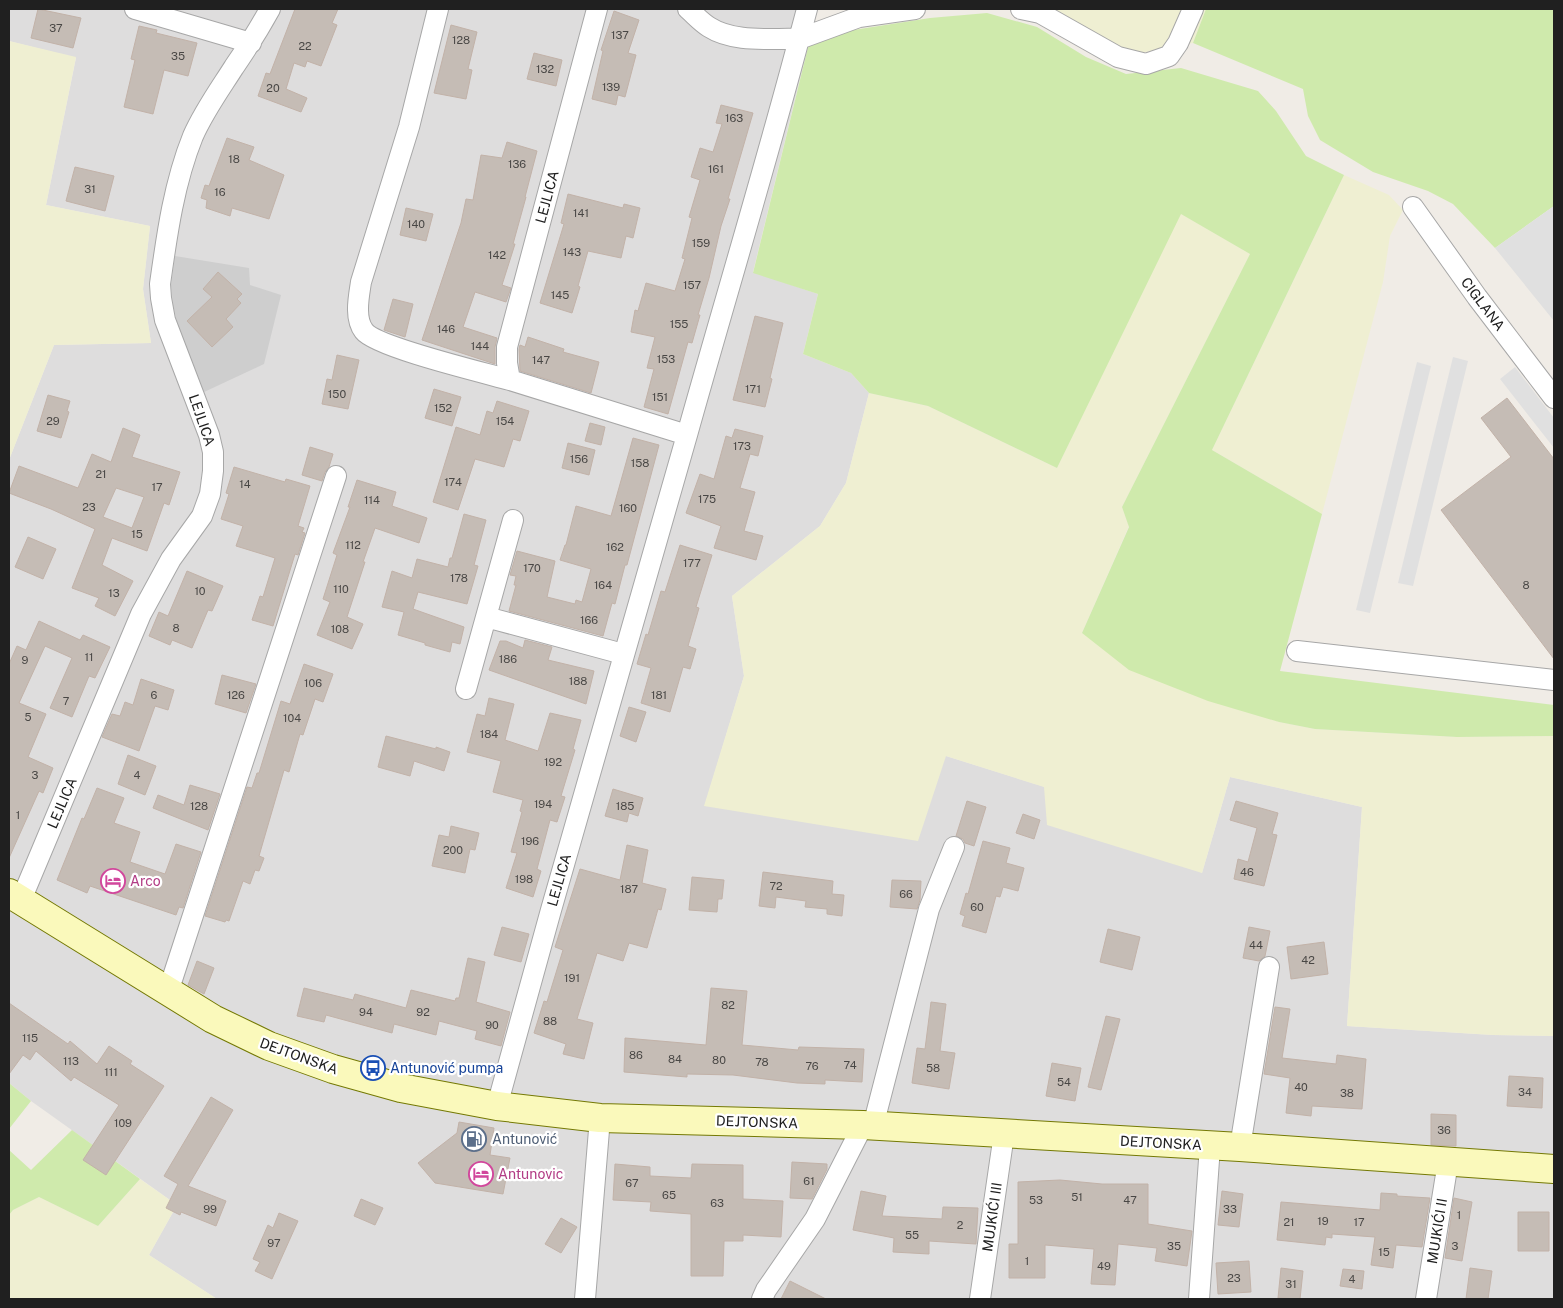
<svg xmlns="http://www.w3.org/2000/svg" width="1563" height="1308" viewBox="0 0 1563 1308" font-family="'Public Sans',sans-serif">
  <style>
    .residential { fill: #dedddd }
    .religious { fill: #cecece }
    .farmland { fill: #efefd2 }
    .grass { fill: #cfeaac }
    .parking { fill: #e0e0e0 }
    .building { fill: #c5bcb5; stroke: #c2b2a8; fill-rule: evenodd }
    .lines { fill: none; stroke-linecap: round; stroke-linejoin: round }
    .minor-casing { stroke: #a7a7a7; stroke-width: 22 }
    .secondary-casing { stroke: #747904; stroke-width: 30 }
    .minor { stroke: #fff; stroke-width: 20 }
    .secondary { stroke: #faf9bb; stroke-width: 28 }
    .labels { text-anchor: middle; stroke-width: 4.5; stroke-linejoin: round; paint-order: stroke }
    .number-label { font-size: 11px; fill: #494745 }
    .street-label { font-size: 14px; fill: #202020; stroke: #fff }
    .hotel-label { font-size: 14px; fill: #b23c85; stroke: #fff; text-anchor: start }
    .transit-label { font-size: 14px; fill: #164399; stroke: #fff; text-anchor: start }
    .service-label { font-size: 14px; fill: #4e5e75; stroke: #fff; text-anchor: start }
  </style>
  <rect width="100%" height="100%" fill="#f0ece6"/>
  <path class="residential" d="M9,9h808l-64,263 65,22 -15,60 48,19 18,20 -23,90 -26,43 -88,70 12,80 -39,129 241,-49 99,31 157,86 28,-96 132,30 -15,219 146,9 61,1v263h-1337l-68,-44 28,-50 -146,-104 -22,-18v-623l45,-115 97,-2 -8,-54 7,-63 -104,-21 30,-147 -67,-17z"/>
  <path class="religious" d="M175,256l74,12 1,17 31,10 -17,69 -62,29 -23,-63 -6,-25 -2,-20z"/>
  <path class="farmland" d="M1051,9h155l-13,34 -58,11 -35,-15z
    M9,41l67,16 -30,148 104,21 -7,63 8,54 -97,2 -45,115z
    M1344,175l45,20 14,15 -13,26 -7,46 -61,232 -110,-64z
    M1180,213l70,41 -128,253 7,19 -47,107 197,89 36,7 142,8 97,-1v300l-61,-1 -146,-9 15,-219 -132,-30 -28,96 -155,-48 -3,-38 -98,-31 -28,85 -214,-35 40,-130 -12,-80 88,-70 26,-43 23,-90 59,13 129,62z
    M140,1179l37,26 -28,50 68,44h-208v-84l4,-5 26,-13 59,29z"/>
  <path class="grass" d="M1206,9h348v197l-59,42 -42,-44 -25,-13 -55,-19 -53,-32 -12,-24 -5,-27 -110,-46z
    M987,13l50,14 49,30 40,17 55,-6 77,23 18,20 30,45 38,19 -132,275 110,64 -42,157 274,34v31l-97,1 -142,-8 -36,-7 -71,-21 -79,-31 -47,-37 47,-106 -7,-20 128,-253 -69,-40 -124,254 -129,-62 -59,-13 -18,-20 -48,-19 15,-60 -65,-21 56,-230 38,-12 83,-13z
    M9,1083l22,18 -22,28z
    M72,1130l68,49 -42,47 -59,-29 -26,13 -4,5v-65l22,20z"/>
  <path class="parking" d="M1554,206v115l-59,-73z
    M1453,357l15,4 -55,225 -15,-3z
    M1417,362l14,4 -61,247 -14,-3z
    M1515,367l39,51v30l-54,-69z"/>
  <path class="building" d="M38,9l43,9 -8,30 -42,-10z
    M295,9h43l-6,14 5,2 -16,41 -14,-5 -2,6 -11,-4 -8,26 21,9 -6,14 -43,-16 8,-23 4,1z
    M614,11l25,9 -11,33 8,2 -11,42 -7,-2 -2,10 -24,-6 11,-48 -2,-1z
    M451,25l26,7 -9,37 4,1 -6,29 -32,-6z
    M139,26l18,4 -1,3 41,10 -9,33 -24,-6 -11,44 -29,-7 11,-47 -4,-1z
    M534,53l28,7 -6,26 -29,-7z
    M721,105l32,8 -25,86h2l-9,27 -12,52 -11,37h2l-8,28 -4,-1 -20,72 -24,-7 10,-38 -7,-1 8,-31 -24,-5 4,-22 3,1 8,-28 29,8 10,-32 -3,-1 10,-40 -3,-1 11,-37 -9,-3 9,-29 13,4 9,-28 -6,-1z
    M227,138l27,9 -5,13 35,15 -15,44 -37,-11 -2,8 -24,-8 1,-8 -6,-2 4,-13 4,1z
    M507,142l30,9 -12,46h1l-13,47h2l-13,41 9,3 -5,14 -31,-10 -12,35 34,11 -2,9v17l-73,-24 39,-117 5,-24 7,1 8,-45 21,3z
    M75,167l39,9 -9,35 -39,-10z
    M568,194l55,14 1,-4 16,4 -7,30 -7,-2 -5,22 -33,-7 -10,35 2,1 -8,26 -32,-10 24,-79 -3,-1z
    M406,208l27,6 -7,27 -26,-6z
    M218,272l24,22 -5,5 4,4 -15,16 7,8 -21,20 -25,-26 25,-24 -9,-8z
    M393,299l20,5 -8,33 -21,-7z
    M755,316l28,7 -13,55 2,1 -7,28 -32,-7z
    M528,337l36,12 -1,3 36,10 -8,31 -71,-22 -1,-22 1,-4 5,2z
    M337,355l22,5 -11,49 -26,-5 5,-25 5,1z
    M434,389l27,8 -9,29 -27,-8z
    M48,395l22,6 -3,10 2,1 -8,26 -24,-7z
    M1507,398l47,61v200l-113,-149 70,-53 -30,-39z
    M497,401l32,10 -9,30 -7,-2 -9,28 -29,-8 -17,51 -25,-8 23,-75 24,8 7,-24 6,2z
    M590,423l15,4 -4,18 -16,-4z
    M123,428l17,7 -8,22 48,15 -11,33 -5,-2 -17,48 -35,-13 -10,27 31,16 -18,35 -20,-10 4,-8 -27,-10 23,-59 -44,-20 -42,-16 10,-27 59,22 14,-34 19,8zM116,488l28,9 -12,31 -29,-11z
    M735,429l28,7 -5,20 -8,-2 -10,34 15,4 -11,39 19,5 -7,24 -42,-12 7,-22 -35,-13 14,-39 14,5 12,-43 6,2z
    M633,438l26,7 -32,120h-2l-10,39 -3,-1 -9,33 -94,-25 7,-26h-2l2,-9 -6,-1 7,-24 38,10 -8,36 28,7 1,-4 6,2 9,-33 -31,-9 5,-15h1l10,-39 35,10z
    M568,443l27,7 -6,25 -27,-7z
    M310,447l23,7 -4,13 -4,5 -3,9 -20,-6z
    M234,467l51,15 1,-3 24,7 -12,40 6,2 -2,4 3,1 -7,22 -3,-1 -22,72 -21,-6 8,-24 3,1 12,-39 -39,-12 7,-20 -22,-7 8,-25 -3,-1z
    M357,480l39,12 -4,14 35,12 -8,25 -44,-15 -12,34h2l-18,55 16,7 -11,25 -35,-14 13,-33 -7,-3 14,-44 -4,-2 17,-46h-2z
    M464,514l22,6 -12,45 4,1 -11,38 -49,-12 -5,17 51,18 -4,17 -8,-2 -2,10 -25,-7v-2l-27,-8 6,-23 -22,-5 10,-36 20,7 5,-19 31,8 2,-9h2z
    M28,537l28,12 -13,30 -28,-12z
    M680,545l32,10 -16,52 3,1 -11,38 8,3 -6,20 -7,-2 -13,45 -29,-9 10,-35 -14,-4 9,-30 2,1 13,-44 4,1z
    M187,571l36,15 -11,25 -4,-1 -16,38 -20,-8 -2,5 -21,-9 10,-24 9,4z
    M39,621l41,19 3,-5 27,12 -15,31 -6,-2 -17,41 -22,-9 22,-50 -27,-12 -26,57 27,11 -18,43 25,11 -10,25 -4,-2 -30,67v-194l8,-18 9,4z
    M525,640l27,7 -4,13 46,11 -8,33 -97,-34 11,-29h6l17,7z
    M304,664l29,10 -10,28 -8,-3 -12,36 -3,-1 -11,38 -5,-2 -25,86 5,2 -5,13 -4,-1 -5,14 -7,-3 -14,40 -3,-1 -1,2 -20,-6 42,-129 5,1 5,-15h2l22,-72 9,3z
    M222,675l34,9 -10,29 -31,-9z
    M141,679l33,11 -6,20 -13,-4 -16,45 -37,-14 10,-23 8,2 5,-14 8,3z
    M489,698l25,6 -9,36 33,11 12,-38 31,7 -8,29 2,1 -14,46 4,1 -8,25 -7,-2 -13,49 4,2 -8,26 -27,-9 11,-35 -6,-1 11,-40 -2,-1 3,-11 -30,-8 8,-31 -34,-9 10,-38 8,2z
    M629,707l17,5 -10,30 -16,-6z
    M386,736l50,13v-2l14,5 -6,19 -30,-10 -4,15 -32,-9z
    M128,755l28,11 -11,29 -27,-11z
    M190,785l30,9 -12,36 -55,-22 5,-13 26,10z
    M97,788l27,10 -10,25 26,9 -10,30 35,12 11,-30 25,8 -18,56 -4,-1 -3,8 -86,-29 -3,7 -30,-13 25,-62 2,1z
    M613,789l30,9 -5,18 -9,-3 -2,9 -22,-6z
    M967,801l19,6 -12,39 -9,-3 -2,-4 -7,-3z
    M1236,801l42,12 -6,21 5,1 -13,51 -30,-7 4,-20 10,3 9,-34 -27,-8z
    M1023,814l17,6 -6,19 -18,-6z
    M451,826l28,7 -4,17 -5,-1 -5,24 -33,-7 7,-31 10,2z
    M983,841l27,7 -4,15 18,5 -6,23 -15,-4 -3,10 -4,-1 -10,37 -24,-7 3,-10 -5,-2 6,-21 2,1z
    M627,845l21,5 -6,33 24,6 -5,21 -3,-1 -11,39 -18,-5 -6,18 -26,-8 -20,66 16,4 -9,36 -21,-5 3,-10 -32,-11 10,-32 3,1 16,-52 -8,-3 25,-78 40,11z
    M763,872l70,9 -1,13 12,1 -2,21 -15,-2v-5l-22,-2 1,-6 -30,-4 -1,11 -16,-2z
    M692,877l32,3 -2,19h-4l-1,13 -28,-2z
    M892,880l29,1 -1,19 -3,9 -27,-2z
    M502,927l27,7 -8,28 -27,-7z
    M1249,927l21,4 -5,25 -6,5 -16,-3z
    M1108,929l32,8 -8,33 -32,-8z
    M1324,942l4,32 -37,5 -4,-32z
    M468,958l17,4 -9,40 34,10 -9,34 -26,-7 2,-8 -38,-10 -3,14 -42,-11 -2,9 -66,-18 -2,7 -27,-6 7,-28 49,12 2,-6 51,14 5,-18 44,11 1,-3h3z
    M197,961l17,7 -10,26 -16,-9z
    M711,988l36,3 -5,54 56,5 1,-3 65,2 -2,33 -37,-2v4l-28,-1 -64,-8 -46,-1v3l-63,-5 1,-34 81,7z
    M931,1002l15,2 -6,47 15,2 -6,36 -37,-6 5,-35 8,1z
    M9,1003l59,41 2,-3 27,23 12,-18 23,15 -2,3 34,22 -58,89 -23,-15 36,-55 -45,-28 -3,4 -35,-30 -6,9 -7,-5 -14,19z
    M1275,1007l15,2 -8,49 54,6 1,-9 29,4 -4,50 -50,-3 -1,10 -25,-3 4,-35 -26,-4z
    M1106,1016l14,3 -19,71 -13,-3z
    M1052,1063l29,5 -6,33 -29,-5z
    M1509,1076l34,2 -1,30 -35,-2z
    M211,1097l22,13 -45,76 38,15 -10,25 -35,-14 -1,3 -14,-7 12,-24 -14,-8z
    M1431,1114l25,1v31l-25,-1z
    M459,1122l35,6 -4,27 20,3 -7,36 -68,-11 -17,-20 39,-30z
    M792,1162l35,2v5l-15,30 -22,-1z
    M615,1164l35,3v9l41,2 1,-14 51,1v34l40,2 -2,36 -38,-2v6h-19l-1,35h-32v-62l-41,-3 1,-9 -38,-2z
    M1060,1180l42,4h46v40l44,7 -5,35 -32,-5 2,-13 -39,-4 -3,41 -24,-1 3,-35 -49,-4v33h-36v-34h9v-62z
    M861,1191l25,5 -4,20 60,3 1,-12 35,1 -2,36 -47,-3v13l-36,-2 1,-14 -41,-8z
    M1222,1191l21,3 -4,33 -21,-2z
    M1381,1193l16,1v2l33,2 -8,49 -26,-2 -3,23 -22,-3 4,-28 -43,-3v4l-6,-1 -1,8 -48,-5 4,-38 99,8z
    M1454,1198l18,4 -10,59 -17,-3z
    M361,1199l22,9 -8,17 -21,-9z
    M1518,1212h31v39h-31z
    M279,1213l19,8 -26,58 -17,-8 5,-9 -7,-3 15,-34 5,3z
    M561,1218l16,9 -16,26 -16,-9z
    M1249,1261l2,31 -33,2 -2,-31z
    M1281,1268l22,3 -3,28 -22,-1z
    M1470,1268l22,3 -4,28h-22z
    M1343,1269l21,2 -2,18 -22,-3z
    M790,1281l36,18h-45z"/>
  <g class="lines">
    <defs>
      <path id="minor" d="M135,9l116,34
        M438,9l-29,118 -48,155c-2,14 -7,36 3,49 12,16 121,42 146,49
        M1021,9l19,4 78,44 28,7 23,-8 9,-13 15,-34
        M799,39l60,-22 56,-8
        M799,39l8,-30
        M1413,207l64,90 77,101
        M687,435c37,-132 77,-264 112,-396 -29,-1 -65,4 -90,-12 -8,-5 -14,-12 -21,-18
        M486,617l137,37
        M1297,651l257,29
        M466,689l47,-169
        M21,900l120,-286 30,-55 31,-43 8,-22 3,-23v-19l-4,-17 -44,-115 -4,-22 -1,-14c7,-50 14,-101 33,-148 11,-25 27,-47 41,-69 13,-19 25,-38 36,-58
        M168,992l168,-516
        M497,1106l54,-196 136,-475 -177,-55 -3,-17v-16l90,-338
        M873,1126l56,-217 25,-62
        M1240,1147l29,-180
        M585,1299l15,-181
        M762,1299l4,-9 49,-71 48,-94
        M980,1299l24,-165
        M1199,1299l11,-153
        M1426,1299l22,-137"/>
      <path id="secondary" d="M9,893l204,126 56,27 64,23 68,19 96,18 103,12 263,7 377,22 314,22"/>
    </defs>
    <use href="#minor" class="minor-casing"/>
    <use href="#secondary" class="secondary-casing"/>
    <use href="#minor" class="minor"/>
    <use href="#secondary" class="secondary"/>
  </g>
  <defs>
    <symbol id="hotel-ring" viewBox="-11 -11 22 22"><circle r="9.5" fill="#fff" stroke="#d1479c" stroke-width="1.5"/><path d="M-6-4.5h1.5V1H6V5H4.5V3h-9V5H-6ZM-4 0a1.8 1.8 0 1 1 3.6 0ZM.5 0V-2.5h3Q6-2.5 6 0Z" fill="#d1479c"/></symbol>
    <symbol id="bus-ring" viewBox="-11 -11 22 22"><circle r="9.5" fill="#fff" stroke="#1a4fb4" stroke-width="1.5"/><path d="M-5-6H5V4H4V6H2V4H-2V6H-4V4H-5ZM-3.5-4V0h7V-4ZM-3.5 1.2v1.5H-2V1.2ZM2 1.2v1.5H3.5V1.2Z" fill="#1a4fb4"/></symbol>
    <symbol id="fuel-ring" viewBox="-11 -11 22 22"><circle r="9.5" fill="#fff" stroke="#5c6f8a" stroke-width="1.5"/><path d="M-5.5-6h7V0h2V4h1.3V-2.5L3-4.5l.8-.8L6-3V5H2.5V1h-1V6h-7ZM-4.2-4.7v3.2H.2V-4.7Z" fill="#5c6f8a"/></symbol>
  </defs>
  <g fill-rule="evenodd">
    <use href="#hotel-ring" x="99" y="867" width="28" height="28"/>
    <use href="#bus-ring" x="359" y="1054" width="28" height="28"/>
    <use href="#fuel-ring" x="460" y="1125" width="28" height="28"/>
    <use href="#hotel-ring" x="467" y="1160" width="28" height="28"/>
  </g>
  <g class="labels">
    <g class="number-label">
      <text x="56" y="32">37</text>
      <text x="620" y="39">137</text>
      <text x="461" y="44">128</text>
      <text x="305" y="50">22</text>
      <text x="178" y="60">35</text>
      <text x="545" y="73">132</text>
      <text x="611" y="91">139</text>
      <text x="273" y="92">20</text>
      <text x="734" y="122">163</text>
      <text x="234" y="163">18</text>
      <text x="517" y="168">136</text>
      <text x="716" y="173">161</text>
      <text x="90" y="193">31</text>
      <text x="220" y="196">16</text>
      <text x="581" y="217">141</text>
      <text x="416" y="228">140</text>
      <text x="701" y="247">159</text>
      <text x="572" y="256">143</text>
      <text x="497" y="259">142</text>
      <text x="692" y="289">157</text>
      <text x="560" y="299">145</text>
      <text x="679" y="328">155</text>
      <text x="446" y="333">146</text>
      <text x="480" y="350">144</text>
      <text x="666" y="363">153</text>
      <text x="541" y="364">147</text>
      <text x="753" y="393">171</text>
      <text x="337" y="398">150</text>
      <text x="660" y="401">151</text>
      <text x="443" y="412">152</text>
      <text x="53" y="425">29</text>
      <text x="505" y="425">154</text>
      <text x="742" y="450">173</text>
      <text x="579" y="463">156</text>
      <text x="640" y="467">158</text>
      <text x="101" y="478">21</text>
      <text x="453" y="486">174</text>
      <text x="245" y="488">14</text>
      <text x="157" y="491">17</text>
      <text x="707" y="503">175</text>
      <text x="372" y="504">114</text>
      <text x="89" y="511">23</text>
      <text x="628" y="512">160</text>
      <text x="137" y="538">15</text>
      <text x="353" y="549">112</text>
      <text x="615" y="551">162</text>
      <text x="692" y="567">177</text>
      <text x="532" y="572">170</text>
      <text x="459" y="582">178</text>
      <text x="603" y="589">164</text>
      <text x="1526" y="589">8</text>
      <text x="341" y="593">110</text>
      <text x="200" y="595">10</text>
      <text x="114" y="597">13</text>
      <text x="589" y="624">166</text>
      <text x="176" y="632">8</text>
      <text x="340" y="633">108</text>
      <text x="89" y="661">11</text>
      <text x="508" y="663">186</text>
      <text x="25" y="664">9</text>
      <text x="578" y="685">188</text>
      <text x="313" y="687">106</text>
      <text x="154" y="699">6</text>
      <text x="236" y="699">126</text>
      <text x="659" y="699">181</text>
      <text x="66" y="705">7</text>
      <text x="28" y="721">5</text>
      <text x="292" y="722">104</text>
      <text x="489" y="738">184</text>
      <text x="553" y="766">192</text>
      <text x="35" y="779">3</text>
      <text x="137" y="779">4</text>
      <text x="543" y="808">194</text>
      <text x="199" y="810">128</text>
      <text x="625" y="810">185</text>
      <text x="18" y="819">1</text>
      <text x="530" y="845">196</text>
      <text x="453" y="854">200</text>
      <text x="1247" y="876">46</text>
      <text x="524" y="883">198</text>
      <text x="776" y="890">72</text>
      <text x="629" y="893">187</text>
      <text x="906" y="898">66</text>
      <text x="977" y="911">60</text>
      <text x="1256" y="949">44</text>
      <text x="1308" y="964">42</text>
      <text x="572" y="982">191</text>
      <text x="728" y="1009">82</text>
      <text x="366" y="1016">94</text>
      <text x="423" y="1016">92</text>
      <text x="550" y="1025">88</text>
      <text x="492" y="1029">90</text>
      <text x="30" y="1042">115</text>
      <text x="636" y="1059">86</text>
      <text x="675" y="1063">84</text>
      <text x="719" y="1064">80</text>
      <text x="71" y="1065">113</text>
      <text x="762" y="1066">78</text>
      <text x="850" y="1069">74</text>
      <text x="812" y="1070">76</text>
      <text x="933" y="1072">58</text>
      <text x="111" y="1076">111</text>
      <text x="1064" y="1086">54</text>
      <text x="1301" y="1091">40</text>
      <text x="1525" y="1096">34</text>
      <text x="1347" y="1097">38</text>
      <text x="123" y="1127">109</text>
      <text x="1444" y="1134">36</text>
      <text x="809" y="1185">61</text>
      <text x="632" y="1187">67</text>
      <text x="669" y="1199">65</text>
      <text x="1077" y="1201">51</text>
      <text x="1036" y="1204">53</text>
      <text x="1130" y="1204">47</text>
      <text x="717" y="1207">63</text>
      <text x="210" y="1213">99</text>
      <text x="1230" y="1213">33</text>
      <text x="1459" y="1219">1</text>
      <text x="1323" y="1225">19</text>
      <text x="1289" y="1226">21</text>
      <text x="1359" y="1226">17</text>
      <text x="960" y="1229">2</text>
      <text x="912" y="1239">55</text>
      <text x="274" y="1247">97</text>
      <text x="1174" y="1250">35</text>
      <text x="1455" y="1250">3</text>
      <text x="1384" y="1256">15</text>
      <text x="1027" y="1265">1</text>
      <text x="1104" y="1270">49</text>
      <text x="1234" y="1282">23</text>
      <text x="1352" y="1283">4</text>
      <text x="1291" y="1288">31</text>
    </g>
    <g class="street-label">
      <text transform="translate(547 197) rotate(-75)" y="5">LEJLICA</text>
      <text transform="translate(1483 304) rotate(53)" y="5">CIGLANA</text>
      <text transform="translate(202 420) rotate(71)" y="5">LEJLICA</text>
      <text transform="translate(62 803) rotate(-67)" y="5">LEJLICA</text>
      <text transform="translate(559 880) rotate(-74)" y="5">LEJLICA</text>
      <text transform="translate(299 1056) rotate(20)" y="5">DEJTONSKA</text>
      <text transform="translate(757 1122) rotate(2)" y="5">DEJTONSKA</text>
      <text transform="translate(1161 1143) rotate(3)" y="5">DEJTONSKA</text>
      <text transform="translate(992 1217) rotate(-82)" y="5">MUJKIĆI III</text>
      <text transform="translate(1437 1231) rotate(-81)" y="5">MUJKIĆI II</text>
    </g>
    <g class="hotel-label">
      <text x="130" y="886">Arco</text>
      <text x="498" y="1179">Antunovic</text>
    </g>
    <g class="transit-label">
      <text x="390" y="1073">Antunović pumpa</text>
    </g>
    <g class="service-label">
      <text x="492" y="1144">Antunović</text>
    </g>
  </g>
  <rect width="1563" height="1308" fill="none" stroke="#202020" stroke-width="20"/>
</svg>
